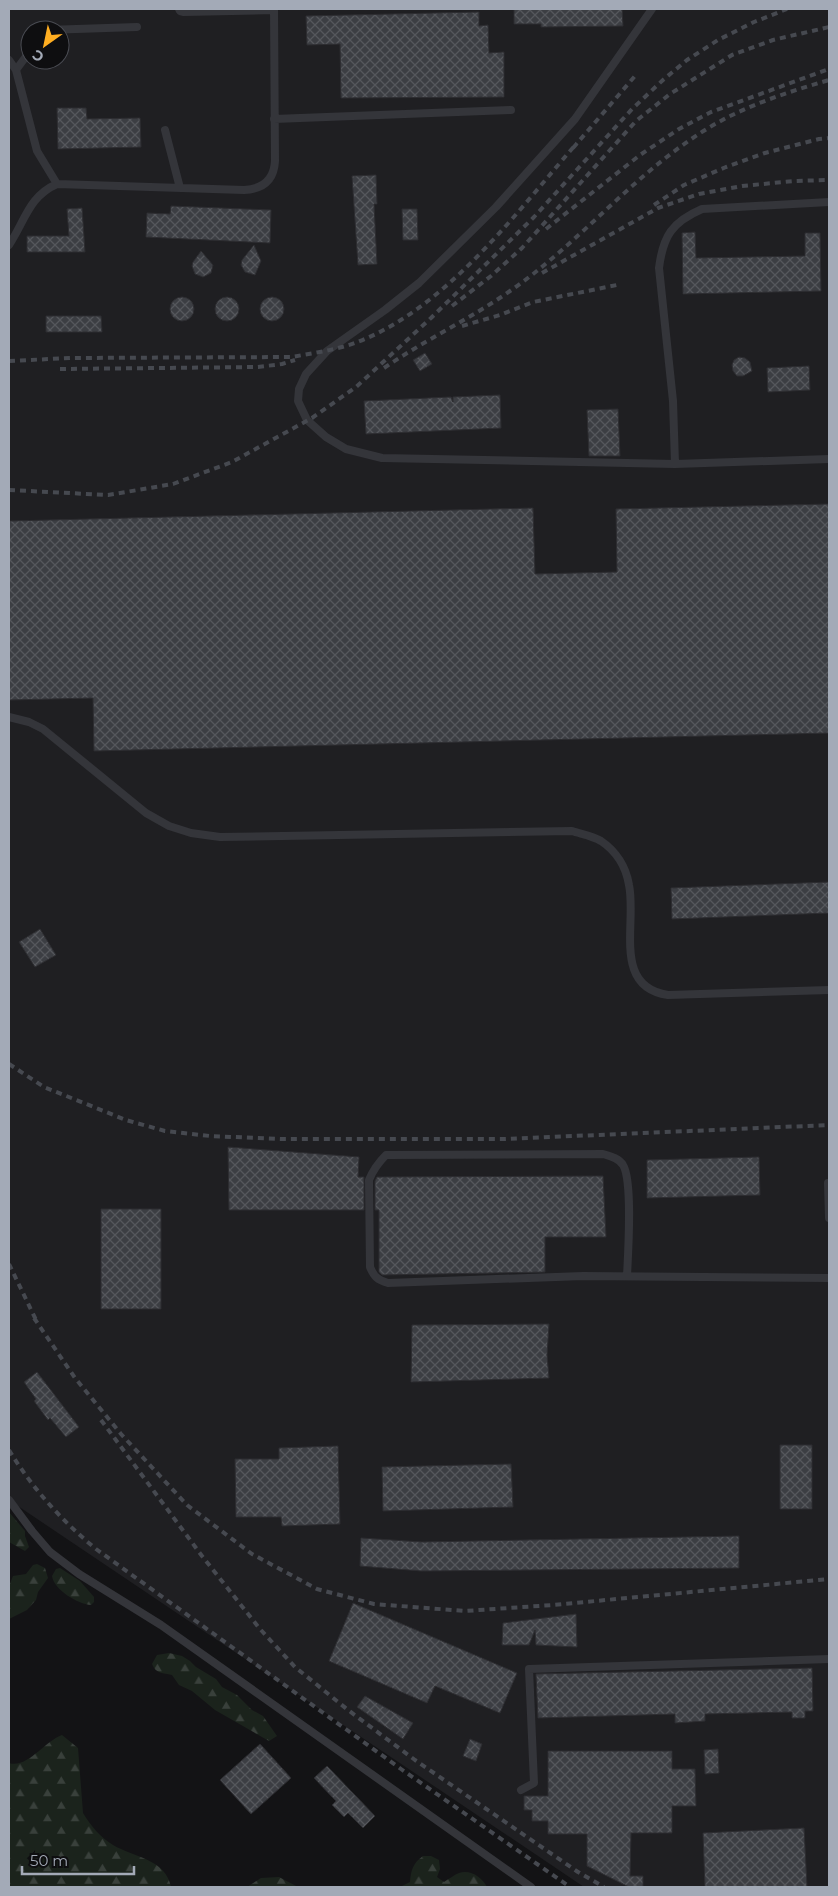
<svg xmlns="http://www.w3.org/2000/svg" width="838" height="1896" viewBox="0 0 838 1896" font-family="Montserrat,sans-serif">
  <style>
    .built { fill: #1f1f22; fill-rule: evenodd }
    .forest { fill: url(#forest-firs) }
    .building { fill: url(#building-cross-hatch); stroke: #2d2d31 }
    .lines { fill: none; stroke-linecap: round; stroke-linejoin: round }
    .service { stroke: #34353a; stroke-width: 8 }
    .rail { stroke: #464950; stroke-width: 4; stroke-dasharray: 6 5; stroke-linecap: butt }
  </style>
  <defs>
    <pattern id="forest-firs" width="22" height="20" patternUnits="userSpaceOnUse" patternTransform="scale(1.25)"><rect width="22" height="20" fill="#1b231c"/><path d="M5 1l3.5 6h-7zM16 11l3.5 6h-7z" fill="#39403b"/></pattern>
    <pattern id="building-cross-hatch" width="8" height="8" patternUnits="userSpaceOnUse" patternTransform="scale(1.25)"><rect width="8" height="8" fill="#3c3e43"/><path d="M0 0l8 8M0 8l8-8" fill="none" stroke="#55575c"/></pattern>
  </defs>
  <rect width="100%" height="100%" fill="#131315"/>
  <path class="built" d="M9,9h820v1878h-245l-575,-387zM30,30h30v30h-30z"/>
  <path class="forest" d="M9,1512l16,19v5l4,11 -4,4 -16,-9z
    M37,1564l8,4 3,10 -10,14 -2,8 -9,10 -18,9v-33l4,-10 13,-2 7,-9z
    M60,1568l20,13 14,16v5l-3,3c-13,-1 -37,-15 -39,-29l4,-7z
    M169,1653l13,3 8,5 6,6 20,12 6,8 15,8 15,15 11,6 14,20 -8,5 -54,-31 -23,-19 -13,-6 -7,-10c-9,-2 -16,-1 -20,-11l5,-9z
    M62,1735l16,13 5,65c7,12 18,25 30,32 20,12 53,14 58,42h-162v-124c18,6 36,-22 53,-28z
    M423,1856h8l8,4 1,9 -3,8 7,5c5,-3 10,-7 15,-9 11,-4 23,4 28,14h-99l14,-1 8,-4c1,-12 3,-19 13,-26z
    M279,1877l19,10h-51l14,-9z"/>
  <path class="building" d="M514,9h108l1,17 -82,1v-3h-27z
    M479,12v14l9,-1 1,28 15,-1v45l-163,1 -1,-54 -33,1 -1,-29z
    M57,108h29l1,11 53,-1 1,29 -83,2z
    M376,175l1,29h-3l3,60 -19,1 -6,-89z
    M171,206l100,4 -1,33 -124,-6 1,-24 23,1z
    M82,208l3,44h-58v-16h42l-2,-27z
    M402,209h15l1,31h-15z
    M695,232l1,26 109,-2v-23h15l1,58 -138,3 -1,-61z
    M254,245l7,16 -6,14 -10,-3 -4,-7 1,-5z
    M201,251l12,14 -2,8 -8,4 -8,-3 -3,-8 1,-4z
    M215 309a12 12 0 1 1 24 0a12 12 0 1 1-24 0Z
    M170 309a12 12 0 1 1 24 0a12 12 0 1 1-24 0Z
    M260 309a12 12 0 1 1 24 0a12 12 0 1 1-24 0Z
    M46,316h55l1,16h-56z
    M425,353l7,11 -12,7 -7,-11z
    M739,357l6,1 5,4 2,9 -9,5h-6l-4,-5 -1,-6 2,-5z
    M809,366l1,24 -42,2 -1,-24z
    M500,395l1,33 -135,6 -2,-33 87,-4 2,5v-5z
    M618,409l2,47h-31l-2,-46z
    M829,504v229l-735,18 -1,-53 -84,2v-179l524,-13 2,66 82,-2 -1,-63z
    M829,882v31l-157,6 -1,-31z
    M40,929l16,26 -21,12 -16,-25z
    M228,1147l131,10 -1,20h6v33h-135z
    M759,1157l1,38 -113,3v-38z
    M603,1176l3,61h-61v35l-163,3 -3,-3v-62h-4v-29l2,-4z
    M101,1209h60v100h-60z
    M549,1324l-2,31 2,23 -138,4 1,-57z
    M37,1372l42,55 -13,10 -16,-19 -2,2 -14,-19 2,-2 -12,-17z
    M780,1445h32v64h-32z
    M338,1446l2,78 -58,2 -1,-9h-45l-1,-58h44v-11z
    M511,1464l2,43 -130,4 -1,-44z
    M739,1536v32l-317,3 -62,-5 1,-28 61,4z
    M353,1603l164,70 -17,40 -65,-27 -8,17 -98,-42z
    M576,1614l1,33 -41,-2 -1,-15 -6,15h-27l1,-22z
    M812,1668l1,43h-8v7h-13v-6l-87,2v7l-30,2v-9l-137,4 -2,-44z
    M365,1696l48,27 -10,16 -46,-32z
    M470,1739l12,5 -6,17 -13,-5z
    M260,1744l31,34 -40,36 -31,-34z
    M718,1749l1,24 -14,1 -1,-24z
    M548,1751h124v18h23l1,37h-24v27h-41l-1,43h13v11h-14l-42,-21v-32h-39v-13h-16v-11h-8v-14h24z
    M327,1766l48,50 -12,12 -15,-15 -4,4 -12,-12 4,-4 -22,-23z
    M804,1828l3,59h-102l-2,-54z"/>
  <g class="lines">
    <path class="service" d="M179,9l1,2 4,1 90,-2
      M652,9l-77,110 -79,88 -77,76 -34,27 -58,41 -21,23 -7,15 -1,12 9,19 19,17 20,12 36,9 293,6 154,-5
      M46,30l91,-3
      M9,60l7,10 21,81 20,33
      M16,70l14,-19
      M274,119l237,-9
      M165,130l15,58
      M9,245c16,-24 20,-49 48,-61l187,6c19,-1 30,-10 31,-29l-1,-152
      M675,464l-2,-63 -14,-133c4,-32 13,-46 43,-59l127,-7
      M9,717l20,5 14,7 103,84 23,13 22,7 29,4 352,-6c9,3 21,5 29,10 15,10 25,26 28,44 8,38 -17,102 39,110l161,-5
      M828,1183l1,35
      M627,1276c1,-22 6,-95 -4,-111 -4,-7 -13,-9 -20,-11l-217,1c-8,8 -13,15 -17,25l1,87c4,10 8,13 18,16l195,-7 246,2
      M9,1500l23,31 18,21 29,22 82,51 370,262
      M521,1790l13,-7 -5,-114 300,-10"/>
    <path class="rail" d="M573,148l62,-72
      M654,205l30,-20 42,-18 39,-14 54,-14 10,-1
      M546,229l94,-74 39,-26 32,-17 118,-43
      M542,273l116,-65 41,-14 43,-8 52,-5 35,-1
      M452,306l39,-30 31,-28 114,-127 34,-27 62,-39 41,-15 56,-13
      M462,326l38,-11 33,-13 84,-17
      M9,361l61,-3 222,-1c21,-4 43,-7 63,-14 91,-34 160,-129 222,-200
      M384,368c41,-28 86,-49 126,-77 71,-49 125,-119 200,-164 37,-22 78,-35 119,-47
      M60,369l198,-2 24,-3 13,-4
      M9,490l99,5 65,-11 59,-22 80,-44 44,-31 75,-69 103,-101 98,-108 31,-29 24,-20 31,-20 36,-18 33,-13
      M9,1064l35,23 82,33 39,11 45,5 70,3h224l325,-14
      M9,1264l28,58
      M34,1318l41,60 46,56 66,71 65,49 65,35 57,15 91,7 88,-6 276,-26
      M101,1420l101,136 58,73 35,38 53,43 67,50 163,112 26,15
      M9,1450c23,38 53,71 87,99l305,220 169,118"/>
  </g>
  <rect width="838" height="1896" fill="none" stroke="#a3aab7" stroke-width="20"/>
  <g transform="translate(45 45) rotate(213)"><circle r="24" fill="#0e0e10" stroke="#4a4c53"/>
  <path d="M0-4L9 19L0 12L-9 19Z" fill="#ffae21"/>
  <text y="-8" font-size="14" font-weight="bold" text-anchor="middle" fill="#a3aab7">С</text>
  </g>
  <path d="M22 1866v8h112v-8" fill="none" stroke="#a3aab7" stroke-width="2.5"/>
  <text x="30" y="1866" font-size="15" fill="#a3aab7" stroke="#0e0e10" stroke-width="4" paint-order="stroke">50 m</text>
</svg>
